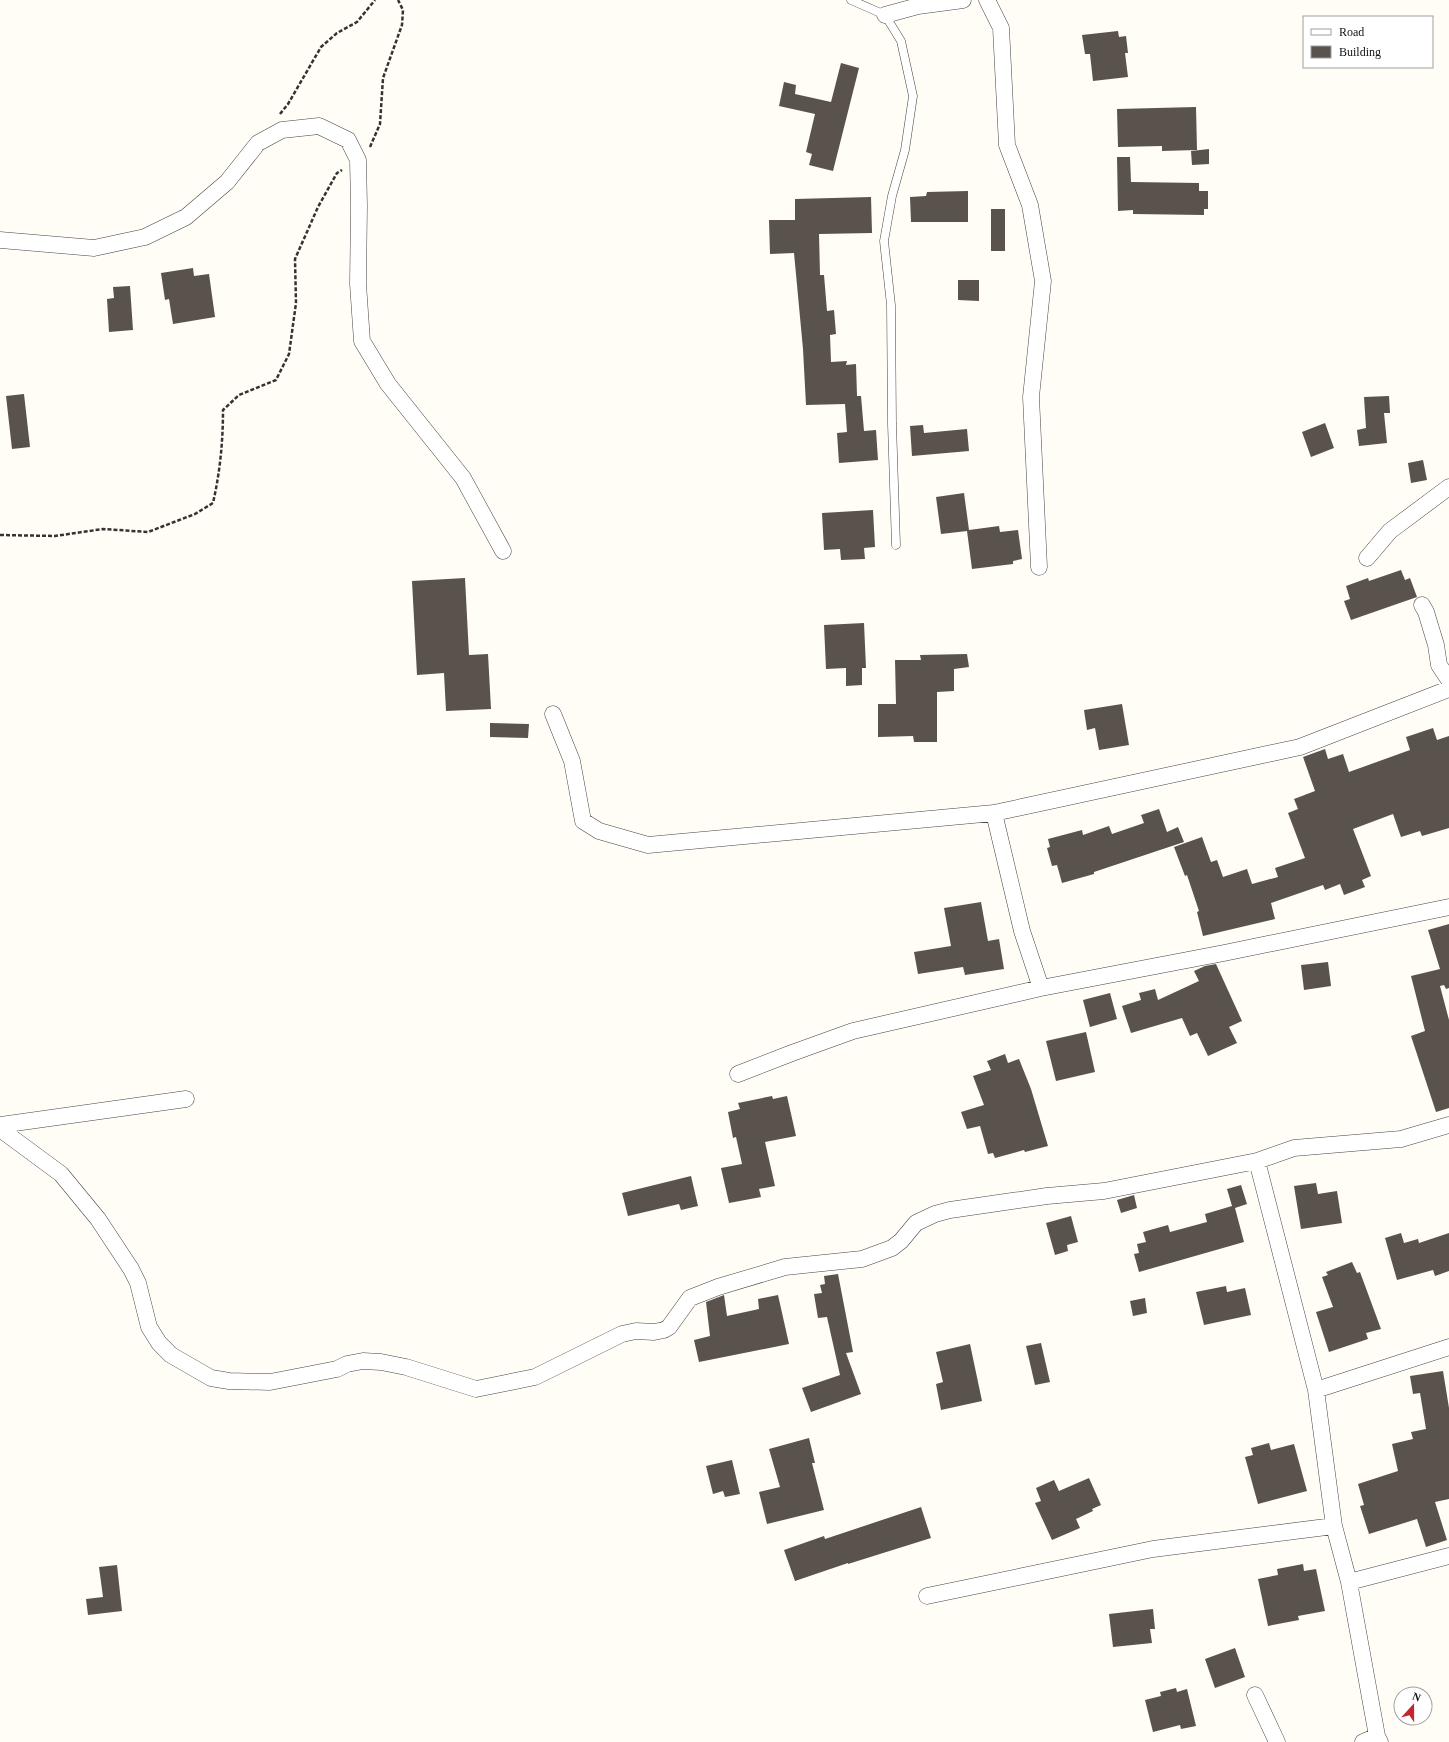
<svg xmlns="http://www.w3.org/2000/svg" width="1449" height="1742" viewBox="0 0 1449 1742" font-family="'Times New Roman',serif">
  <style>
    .building { fill: #5a524d }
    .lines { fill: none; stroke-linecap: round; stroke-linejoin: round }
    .lane-casing { stroke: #444; stroke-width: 9 }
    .street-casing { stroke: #444; stroke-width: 17 }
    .path { stroke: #333; stroke-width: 2.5; stroke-dasharray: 4 2; stroke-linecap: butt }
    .lane { stroke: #fff; stroke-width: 8 }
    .street { stroke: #fff; stroke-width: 16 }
  </style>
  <rect width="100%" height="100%" fill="#fffdf5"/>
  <path class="building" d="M1118,31l1,6 7,-1 2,17h-3l3,24 -35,4 -3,-27h-5l-3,-19z
    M841,63l18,5 -26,103 -24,-6 3,-11 -6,-2 9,-38 -36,-8 5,-24 12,3 -1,9 36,8z
    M1196,107l1,43 -35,1v-5l-44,1 -1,-38z
    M1209,149v15l-17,1 -1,-14z
    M1117,157h13l1,25 68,1v8h9v18h-4v6l-71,-1v-4l-15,1z
    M968,191v31h-57l-1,-25 16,-1 1,-4z
    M871,197l1,36 -53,1 1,41h4l3,36 7,-1 2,24 -6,1 1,27 16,-1 -1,4 10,-1 1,32h4l3,35 12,-1 2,30 -39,3 -2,-30 10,-1 -2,-28 -39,1 -3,-56 -9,-96 -24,1 -1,-34h26v-21z
    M991,209h14v42h-14z
    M193,268l1,8 15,-2 6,43 -42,7 -4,-25 -4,1 -4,-27z
    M958,280h21v21l-21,-1z
    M130,286l3,44 -24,2 -2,-33 7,-1 -1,-11z
    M24,394l6,53 -18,2 -6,-53z
    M1389,396l1,17h-6l3,30 -28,3 -2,-16 9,-2 -2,-31z
    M1325,423l9,25 -23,9 -9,-25z
    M923,425l1,8 43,-4 2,22 -57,5 -2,-30z
    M1423,460l4,20 -16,3 -3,-20z
    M964,493l5,37 30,-4 1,6 18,-2 4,29 -9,2v3l-41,5 -5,-38 -26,3 -5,-37z
    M873,510l2,37 -11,1 1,11 -24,1 -1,-11 -16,1 -2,-37z
    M1401,570l4,10 5,-2 7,19 -66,23 -7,-19 6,-2 -4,-13 22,-8 1,3z
    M465,578l4,77 19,-1 3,55 -45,2 -2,-38 -27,2 -5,-94z
    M864,623l2,45h-4v17l-16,1v-18l-20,1 -2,-44z
    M967,654l2,13 -15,2v22l-17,1v50h-23l-1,-6 -35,1v-33h18l-1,-44h26l-1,-5z
    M1122,704l7,41 -30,5 -4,-22 -8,2 -3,-20z
    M490,723l39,1 -1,14 -38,-1z
    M1433,728l4,12 12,-4v92l-27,8 -2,-5 -19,6 -8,-23 -40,15 18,47 -9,4 3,7 -21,8 -4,-11 -15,6 -2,-5 -52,18 4,16 -72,17 -6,-24 2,-1 -12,-36 -2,1 -11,-29 28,-10 9,25 6,-2 6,17 24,-8 5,15 26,-7 -3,-9 30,-10 -17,-45 10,-4 -4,-10 21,-8 -12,-34 22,-8 3,10 15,-5 6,18 61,-22 -4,-13z
    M1159,809l8,23 11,-5 6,15 -90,30v2l-32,9 -5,-18 -5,1 -5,-18 3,-1 -2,-8 34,-9 1,5 26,-9 3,8 32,-11 -3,-8z
    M981,902l7,39 11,-2 5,30 -39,6 -2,-8 -45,7 -4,-22 37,-6 -7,-38z
    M1449,924v64l-3,1 -2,-4 -4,1 9,34v88l-13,4 -25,-76 14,-5 -14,-55 29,-7 -12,-39z
    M1328,962l3,24 -27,4 -3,-25z
    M1216,964l26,57 -13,6 8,16 -29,13 -11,-23 -7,3 -8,-18 -51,15 -9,-27 19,-6 -2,-7 16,-4 3,11 41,-19 -5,-10 11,-5z
    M1110,993l7,26 -27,8 -7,-27z
    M1086,1032l9,40 -39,9 -10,-40z
    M1005,1054l3,9 11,-4 12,30 17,57 -23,6 -1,-2 -29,8 -2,-5 -5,1 -8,-28 -13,3 -6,-17 23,-7 -11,-29 18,-6 -4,-9z
    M772,1096l1,3 14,-3 9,40 -31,6 10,44 -16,3 2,8 -32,6 -8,-35 21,-4 -6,-27 -3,1 -5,-26 12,-3 -2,-6z
    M691,1176l7,30 -17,4 -2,-6 -51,12 -6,-23z
    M1316,1183l2,11 19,-3 5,32 -41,6 -7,-43z
    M1241,1185l6,19 -12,4 9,34 -105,30 -5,-18 5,-1 -2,-9 9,-2 -3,-10 25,-7 2,7 37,-10 -2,-8 27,-8 -5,-17z
    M1134,1195l3,13 -16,5 -4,-13z
    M1071,1216l7,26 -11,3 1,6 -13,4 -9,-32z
    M1401,1233l3,10 14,-4 1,4 30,-10v38l-14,5 -2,-6 -36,10 -12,-42z
    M1352,1262l5,11 3,-1 21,57 -15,4 2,6 -39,13 -13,-40 17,-5 -11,-30 6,-2 -2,-3z
    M838,1274l15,78 -7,1 15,41 -50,18 -9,-24 38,-13 -13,-58 -9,1 -4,-24 8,-1 -2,-8 5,-1 -1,-8z
    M1226,1286l1,6 18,-4 6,27 -47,10 -8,-33z
    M724,1295l3,21 32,-7 -1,-10 20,-4 11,49 -90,18 -5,-22 16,-4 -4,-34z
    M1145,1298l2,15 -14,3 -3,-15z
    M1041,1343l9,39 -15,3 -9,-39z
    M970,1344l12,57 -41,9 -5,-26 7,-2 -7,-30z
    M1443,1371l6,37v91l-14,3 12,38 -21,7 -9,-28 -48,15 -9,-28 4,-1 -6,-21 40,-13 -6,-27 21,-5 -2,-7 15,-3 -6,-36 -7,1 -3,-18z
    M809,1438l6,25h-3l12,47 -57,14 -8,-32 21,-5 -11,-38z
    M1269,1443l2,7 23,-6 13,47 -49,13 -13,-47 8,-2 -2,-7z
    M732,1460l8,34 -15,3 -2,-6 -10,3 -7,-28z
    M1089,1478l12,27 -9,4 1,2 -17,8 4,9 -28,12 -17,-37 6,-2 -5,-13 18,-8 5,11z
    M921,1507l10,31 -83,26v-1l-53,18 -11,-31 40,-14 1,3z
    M1303,1564l1,7 12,-2 9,42 -27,5 1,4 -31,6 -10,-47 20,-4 -1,-6z
    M117,1565l5,46 -34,4 -2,-16 17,-2 -4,-30z
    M1153,1609l2,20h-5l2,14 -39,4 -4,-33z
    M1235,1648l10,29 -30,11 -10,-29z
    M1176,1688l1,4 10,-3 9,37 -15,3 -1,-4 -27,7 -8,-32 16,-4 -1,-4z"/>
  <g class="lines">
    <defs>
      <path id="lane" d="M851,0l34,15 16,26 12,55 -8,54 -13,46 -8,45 7,64 1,119 4,121"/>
      <path id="street" d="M987,0l14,28 6,117 23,60 13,76 -12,116 8,170
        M885,15l33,-9 45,-6
        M0,240l94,8 51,-11 41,-20 41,-35 31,-39 24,-13 37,-4 29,14 10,20 1,46 -1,78 4,57 26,43 75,94 40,73
        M1367,558l23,-27 59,-44
        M1422,605l4,7 10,33 3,20 10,15
        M553,714l19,47 11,60 16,10 49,14 346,-32 28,118 19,57 183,-35 225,-46
        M994,813l306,-66 149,-58
        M738,1074l54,-21 61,-22 188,-43
        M0,1125l186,-26
        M1449,1125l-48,14 -107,9 -37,13 59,229 18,136 15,56 100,-26
        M0,1129l61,45 37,45 33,50 7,14 11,44 10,16 12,12 40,23 18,3 41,1 67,-13 10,-5 16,-3 18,1 25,5 70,22 59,-12 87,-43 14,-3 18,1 10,-2 5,-3 21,-29 28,-11 67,-20 77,-8 30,-11 9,-7 15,-18 19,-9 15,-4 97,-14 57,-5 153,-30
        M1316,1390l133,-43
        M1349,1582l28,154 3,6
        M927,1596l226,-47 181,-23
        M1255,1695l22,47
        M1363,1742l14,-6"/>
    </defs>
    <use href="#lane" class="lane-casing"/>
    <use href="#street" class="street-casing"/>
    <path class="path" d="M280,114l8,-10 33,-57 16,-14 20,-11 18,-22
      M370,147l10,-23 3,-46 19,-53 1,-15 -5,-10
      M0,535l55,1 48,-7 45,3 47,-18 18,-11c7,-31 10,-61 10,-93l16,-15 37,-15 13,-26 7,-51 -1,-44 23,-52 19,-34 5,-3"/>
    <use href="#lane" class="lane"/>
    <use href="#street" class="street"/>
  </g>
  <rect x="1303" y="16" width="130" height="52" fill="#ffffff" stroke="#a0a0a0"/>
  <rect x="1311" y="29" width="20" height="6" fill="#ffffff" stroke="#a0a0a0"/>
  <text x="1339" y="36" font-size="12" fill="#111111">Road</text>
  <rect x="1311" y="46" width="20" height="12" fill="#5a524d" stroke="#a0a0a0"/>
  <text x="1339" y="56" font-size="12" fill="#111111">Building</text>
  <g transform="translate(1413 1706) rotate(21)"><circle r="19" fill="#ffffff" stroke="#a0a0a0"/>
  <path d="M0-3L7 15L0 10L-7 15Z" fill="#c4262e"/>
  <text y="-6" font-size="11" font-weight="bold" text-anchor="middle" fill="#111111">N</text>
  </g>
</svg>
